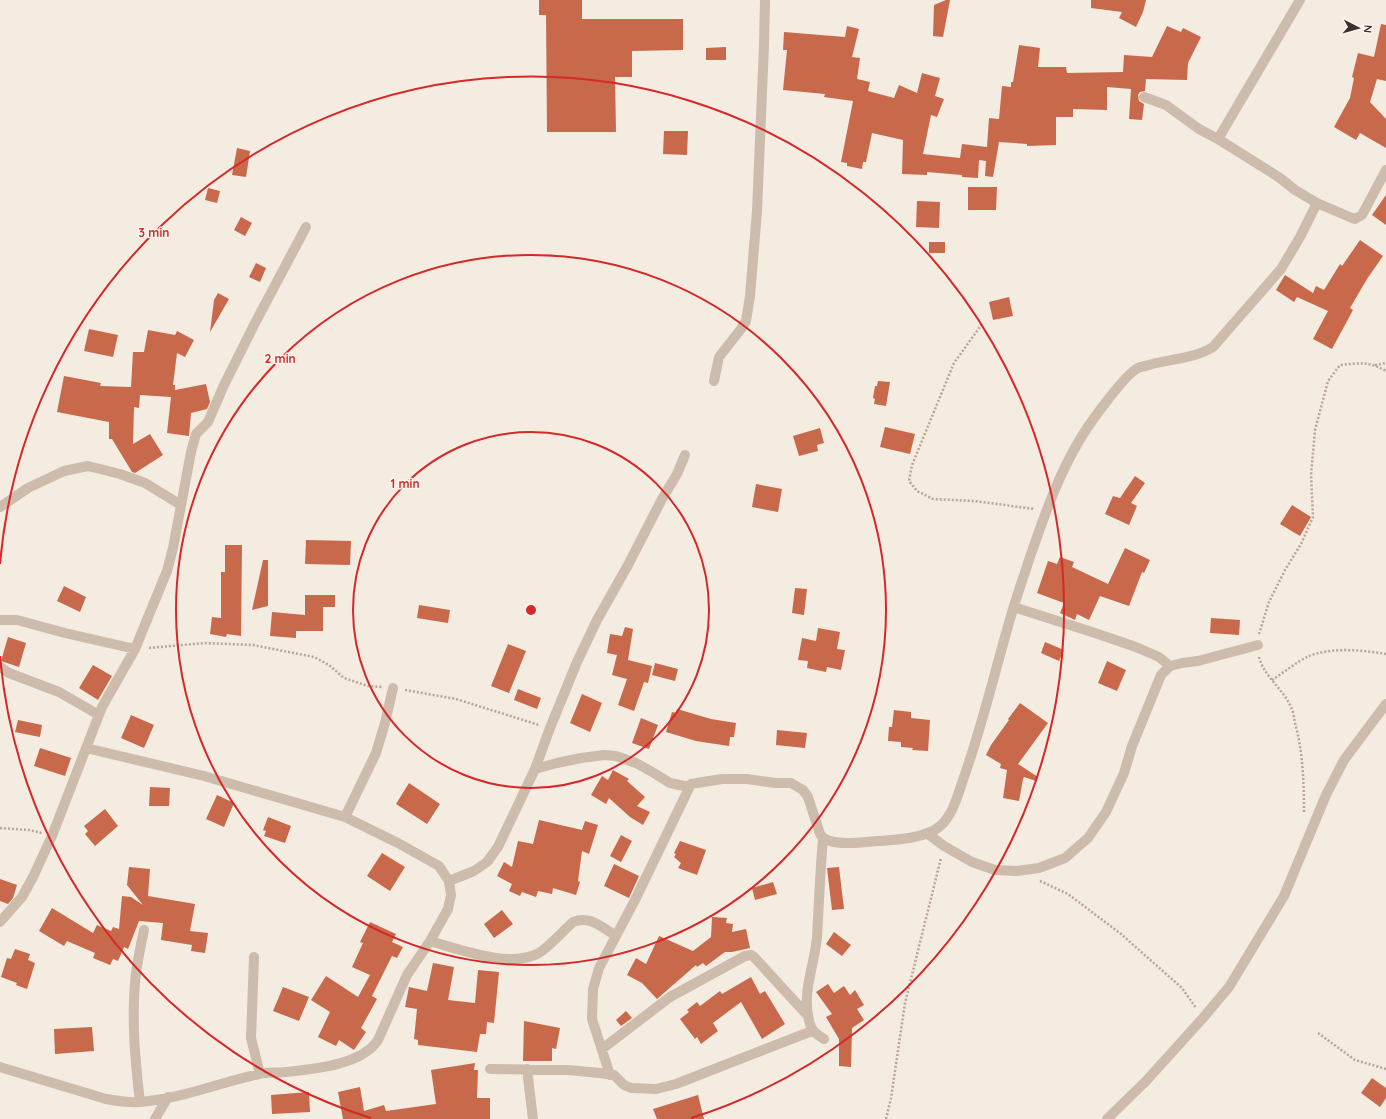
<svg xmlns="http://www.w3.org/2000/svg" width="1386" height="1119" viewBox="0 0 1386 1119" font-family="Quicksand,sans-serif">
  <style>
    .building { fill: #c8694b }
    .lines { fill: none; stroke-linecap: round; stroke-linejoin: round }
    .path { stroke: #b9a596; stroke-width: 2.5; stroke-dasharray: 2 2; stroke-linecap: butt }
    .street { stroke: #cdbbac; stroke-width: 10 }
    .ring { fill: none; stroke: #d62828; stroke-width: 2 }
    .centre { fill: #d62828; stroke: #fbf5ee; stroke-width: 2 }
    .ring-label { font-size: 12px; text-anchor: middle; font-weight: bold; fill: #d62828; stroke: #fbf5ee; stroke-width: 3; stroke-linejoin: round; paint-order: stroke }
  </style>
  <rect width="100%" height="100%" fill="#f4ebe1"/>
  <path class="building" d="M539,0h43v19h101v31l-51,1v26h-17l1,55h-69l-1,-117h-7z
    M946,0h4l-7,37 -10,-1 1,-31z
    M1091,0h55l-3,12 -7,15 -17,-9 3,-6 -31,-4z
    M1381,24l5,1v56l-9,-2 -7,23 16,17v29l-26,-15 -4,7 -22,-13 16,-29 4,-20 -2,-1 6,-24 16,4z
    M847,26l12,3 -7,28 8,1 -3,21 13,3 -2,9 26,7 5,-13 18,8 5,-20 18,5 -5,18 9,3 -7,18 -6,-2 -8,39 37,4 2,-14 25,3 2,-29 10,1 3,-33 9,1v-5h2l6,-37 21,3 -2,19h28l1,6 56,-1 1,-17 28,2 15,-31 14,6 2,-4 18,9 -13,26 -1,17 -41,-1 -1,12 -5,1 -2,3 1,6 5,3 -2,16 -13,-1 2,-30 -24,-2v23l-34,-1v8h-17v28l-29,1v-2l-28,-2 -6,35 -8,-1 1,-15 -7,-1 -1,18 -16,-1v-2l-35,-3v3l-25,-1 1,-34 -31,-7 -6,29h-3l-1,7 -15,-3v-3l-6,-1 12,-61 -29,-4 1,-3 -42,-4 4,-40h-4l1,-18 61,5z
    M726,47v13h-20v-12z
    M664,131h24l-1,24 -24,-1z
    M237,148l13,3 -4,26 -14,-2z
    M968,187h29l-1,23h-28z
    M208,188l12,3 -3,12 -12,-3z
    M1386,195v30l-14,-10z
    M917,201l23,1 -1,26 -23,-1z
    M241,217l11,6 -7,13 -11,-6z
    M1360,240l23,16 -16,23 -17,29 3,2 -21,39 -19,-10 15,-28 -31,-14 -3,5 -18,-12 9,-15 28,18 3,-7 8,4 16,-26 2,2z
    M929,242h16v11h-16z
    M256,263l10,5 -6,14 -11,-5z
    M218,293l11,6 -19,33 4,-32z
    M1009,297l4,19 -20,4 -4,-18z
    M89,329l29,6 -5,22 -29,-6z
    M148,330l27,5 2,-4 17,9 -9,17 -8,-4 -4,32h2v5l31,-6 4,18 -3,7 -16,4 -2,23 -22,-3 4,-36 -31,-2 -1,13 -5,-1 -1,37 17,-10 13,21 -28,18 -3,-1 -20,-33h-3v-17l-52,-10 7,-36 37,7 -1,3 31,1 2,-35h11z
    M878,381l12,1 -4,24 -12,-2 1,-5 -2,-1 2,-12h2z
    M885,427l30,7 -5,20 -30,-7z
    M820,428l4,15 -7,2 1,6 -19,5 -6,-20z
    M1135,476l10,7 -14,20 6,3 -8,19 -24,-11 8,-18 7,2z
    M756,484l26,5 -4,23 -26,-5z
    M1292,505l19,12 -11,19 -20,-12z
    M306,540l45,1 -1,24 -45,-1z
    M225,545h17l-1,91 -14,-2 -1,3 -16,-3 2,-17 9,1v-46h4z
    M1125,548l25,12 -6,13 -2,-1 -13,34 -29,-10 -11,24 -12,-6 -2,6 -15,-7 4,-10 -27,-10 11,-32 9,3 3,-7 14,5 -2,5 36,17z
    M263,560h5v46l-16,4z
    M64,586l22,11 -6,15 -23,-11z
    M795,588l12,1 -3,26 -12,-2z
    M305,595h30v12h-12v24h-27v7l-26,-2 2,-24 33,3z
    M419,605l31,5 -2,13 -31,-5z
    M1211,618l29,2 -1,15 -29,-2z
    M625,627l8,2 -5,31 24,6 -4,17 -4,-1 -10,29 -16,-6 9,-26 -15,-4 5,-20 -10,-2 3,-19 12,2z
    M818,628l22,4 -3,17 8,1 -4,20 -14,-3 -1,5 -19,-4 1,-7 -10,-1 4,-22 14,3z
    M8,637l18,6 -7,24 -18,-6z
    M1045,642l19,8 -5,11 -18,-8z
    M508,644l18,7 -17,42 -18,-7z
    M1107,661l19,9 -9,21 -19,-8z
    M655,663l23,6 -3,12 -23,-6z
    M93,665l19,11 -14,24 -19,-12z
    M518,689l23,9 -4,11 -23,-9z
    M582,694l20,9 -12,29 -20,-9z
    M1020,703l28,20 -30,41 20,13 -2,4 -12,-4 -1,2 -4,22 -16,-3 4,-28 -7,-2 1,-4 -15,-9 5,-10 18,-25 -1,-1z
    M677,709l34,10 25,4 -2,14h-4l-1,9 -33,-5 -30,-9 6,-20 4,1z
    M894,710l17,2v6l19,2 -2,31 -16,-1 1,-2 -12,-1v-5l-13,-1 1,-14h3z
    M131,715l23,10 -10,23 -23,-10z
    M641,718l17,7 -9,24 -17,-6z
    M18,720l24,5 -2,12 -25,-5z
    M777,730l30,3 -2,15 -29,-3z
    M40,748l31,10 -6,18 -31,-10z
    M613,770l16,9 -2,2 18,16 -8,9 13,6 -7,13 -13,-8 -21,-19 -3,6 -15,-9 11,-19 6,4z
    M409,783l31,21 -13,20 -31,-20z
    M150,787l20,1 -1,18h-20z
    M217,795l17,8 -10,24 -18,-8z
    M105,809l13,17 -23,20 -10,-12 3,-3 -4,-5z
    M268,817l23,9 -6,17 -21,-7 2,-5 -3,-1z
    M539,820l43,10 3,-9 13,4 -9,29 -7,-3 -4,30 2,1 -4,13 -23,-7 -1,6 -14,-3 -2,6 -14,-5 -2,4 -11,-5 3,-7 -15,-8 7,-14 8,5 6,-26 15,3z
    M621,835l11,6 -11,21 -11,-6z
    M680,841l26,9 -9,25 -19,-7 3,-5 -7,-6 2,-3 -2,-1z
    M382,853l23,14 -15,24 -23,-15z
    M614,864l25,12 -10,22 -25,-12z
    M129,867l21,2 -2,27 47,8 -5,27 18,2 -3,20 -14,-2 1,-6 -31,-5 2,-17 -24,-2 -11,28 -4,-2 -6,14 -5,-2 -3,6 -17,-7 2,-5 -28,-12 -3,5 -25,-15 13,-23 41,25 4,-8 14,6 2,-4 6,2 3,-33 9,1 12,8 -16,-20z
    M839,867l5,42 -12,1 -5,-42z
    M0,879l17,6 -4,13 -5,6 -8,-3z
    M773,882l4,12 -22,6 -3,-12z
    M502,910l11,14 -19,14 -10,-14z
    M712,917l15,1 -1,5 7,1 -1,8 14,-3 4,19 -18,4h-7l-19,14 -3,-3 -6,4 -1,-2 -39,34 -15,-16 -15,-8 9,-17 10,6 13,-28 34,15 18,-14z
    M370,922l26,12 -4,8 11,5 -6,11 -5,-2 -20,40 5,3 -16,29 5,4 -12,18 -15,-10 -3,6 -18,-9 12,-25 -19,-12 15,-24 32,21 12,-22 -18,-8 11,-24 -3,-1z
    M834,932l17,13 -9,11 -16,-12z
    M15,949l15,5 -2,6 7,3 -8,26 -11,-4 1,-2 -16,-6 6,-19 4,1z
    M433,963l21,4 -6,33 27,3 3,-33 21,2 -5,51 -7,-1 -1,12h-6l-3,18 -59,-7v-5l-4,-1 3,-30 -12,-2 4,-20 18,4z
    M751,977l9,17 5,-3 20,33 -23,15 -21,-37 -28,21 5,8 -17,13 -4,-7 -2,2 -15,-20 9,-7 -2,-2 10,-8 3,4 20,-15 2,3z
    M828,984l6,9 10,-7 6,9 5,-5 9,15 -7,4 7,11 -12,8 -1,39 -12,-1v-27l-13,-22 6,-3 -16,-22z
    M283,987l26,10 -10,24 -26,-10z
    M626,1011l6,7 -11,8 -5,-6z
    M524,1021l36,7 -4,21 -4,-1v13h-29z
    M92,1027l2,24 -39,3 -1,-25z
    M475,1063l-1,7h4l-1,28h13v21h-147l-5,-27 22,-5 4,24 20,-6 2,6 50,-7 -5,-34z
    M1372,1078l14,10v10l-6,9 -19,-14z
    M309,1092l1,20 -38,2 -1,-19z
    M698,1095l6,24h-47l-4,-10z"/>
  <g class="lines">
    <path class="path" d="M982,324l-28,39 -42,102 -3,16 8,10 16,8 41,2 61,8
      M1375,365l11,-2
      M1259,634l10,-32 16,-32 16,-26 12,-27 -2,-42 4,-45 13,-49 12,-16c20,-2 28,-4 46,6
      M149,648l56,-5 48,2 61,12 15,8 15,13 24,8 14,1
      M1259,657c5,19 22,30 31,48 3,5 4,12 5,18 8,29 9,60 9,91
      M1272,680c11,-7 26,-19 37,-24 23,-9 53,-6 77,-2
      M405,690l51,9 83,26
      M0,828l29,2 13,3
      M1040,881l28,13 53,40 61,54 14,20
      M1318,1033l37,27 31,9
      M886,1119l5,-21 14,-95 36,-145"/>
    <path class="street" d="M1144,97l22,8 33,24 19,10 62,39 15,12 22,13 35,15 3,1 7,-4 24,-45
      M1218,139l82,-139
      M714,381l5,-24 22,-28 5,-8 4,-25 7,-85 7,-166 1,-45
      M0,507l28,-19 36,-17 24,-5 32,8 25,9 36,22
      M1014,607l81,26 41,14 23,10 11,9
      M0,620h17l48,13 70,16
      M0,667l9,6 50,19 40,23
      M535,769l22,-6 24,-5 23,-3 12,1 20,7 18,10 16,10 19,4
      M345,817l31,-64 9,-30 8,-35
      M928,834l16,12 28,16 23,8 22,1 22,-3 26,-10 23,-20 18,-26 18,-39 8,-27 29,-71 9,-9 12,-3 16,-2 60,-16
      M823,839c-3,33 -4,65 -6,98 -2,25 -14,53 -9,78 2,14 5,17 16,24
      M449,881l25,-10 13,-9 11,-15 37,-78 15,-41 27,-66 20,-42 31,-55 34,-66 15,-25 8,-19
      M0,922l22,-25 11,-20 19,-41 50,-129 33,-58 32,-78 6,-23 18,-96 5,-18 12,-12 16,-37 30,-60 52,-98
      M430,941c29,8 80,28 109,12 10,-6 25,-23 34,-31 17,-7 28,5 43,14
      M254,957l-3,81 9,36
      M602,1049l68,-52 75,-41 6,-1 3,2 54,59
      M0,1067l106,32c11,2 22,4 34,3 40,-3 79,-19 119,-28 8,-2 18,-1 27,-2 28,-3 76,-7 92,-32l29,-65 23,-34 18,-32 3,-14 -2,-14 -10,-15 -41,-23 -53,-26 -141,-41 -118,-28
      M490,1069l78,1 32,3 14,2 10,10 7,3 25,1 20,-5 136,-53
      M527,1069l6,50
      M610,1075l-18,-56 1,-30 6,-21 36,-68 56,-116 31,-5h25l28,4h16l12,7 5,7 12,37c7,12 34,9 47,8 20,-2 56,-2 72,-15 13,-10 19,-32 24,-47 20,-56 33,-114 50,-171 6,-19 12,-37 18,-55 14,-40 28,-81 51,-118 8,-13 43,-62 56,-68 4,-2 10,-2 14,-4 21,-5 43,-6 61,-17l68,-78 19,-32 17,-34
      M140,1102c-5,-42 -9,-86 -4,-129 2,-14 5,-29 8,-43
      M155,1119l13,-22
      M1107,1119l39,-38 57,-63 26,-31 55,-91 42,-101 18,-35 42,-56"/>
  </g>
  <g class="ring">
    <circle cx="531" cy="610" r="178"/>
    <circle cx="531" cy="610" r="355"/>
    <path d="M371 1118A533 533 0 0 1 0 656M0 564A533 533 0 1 1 691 1118"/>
  </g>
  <circle cx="531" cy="610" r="6" class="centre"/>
  <g class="ring-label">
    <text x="154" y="237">3 min</text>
    <text x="280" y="363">2 min</text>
    <text x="405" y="488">1 min</text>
  </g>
  <g transform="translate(1358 28) rotate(96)" stroke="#fbf5ee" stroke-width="3" paint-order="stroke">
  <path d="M0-3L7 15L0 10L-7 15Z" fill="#3b302b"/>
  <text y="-6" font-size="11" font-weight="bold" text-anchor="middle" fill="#3b302b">N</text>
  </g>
</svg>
